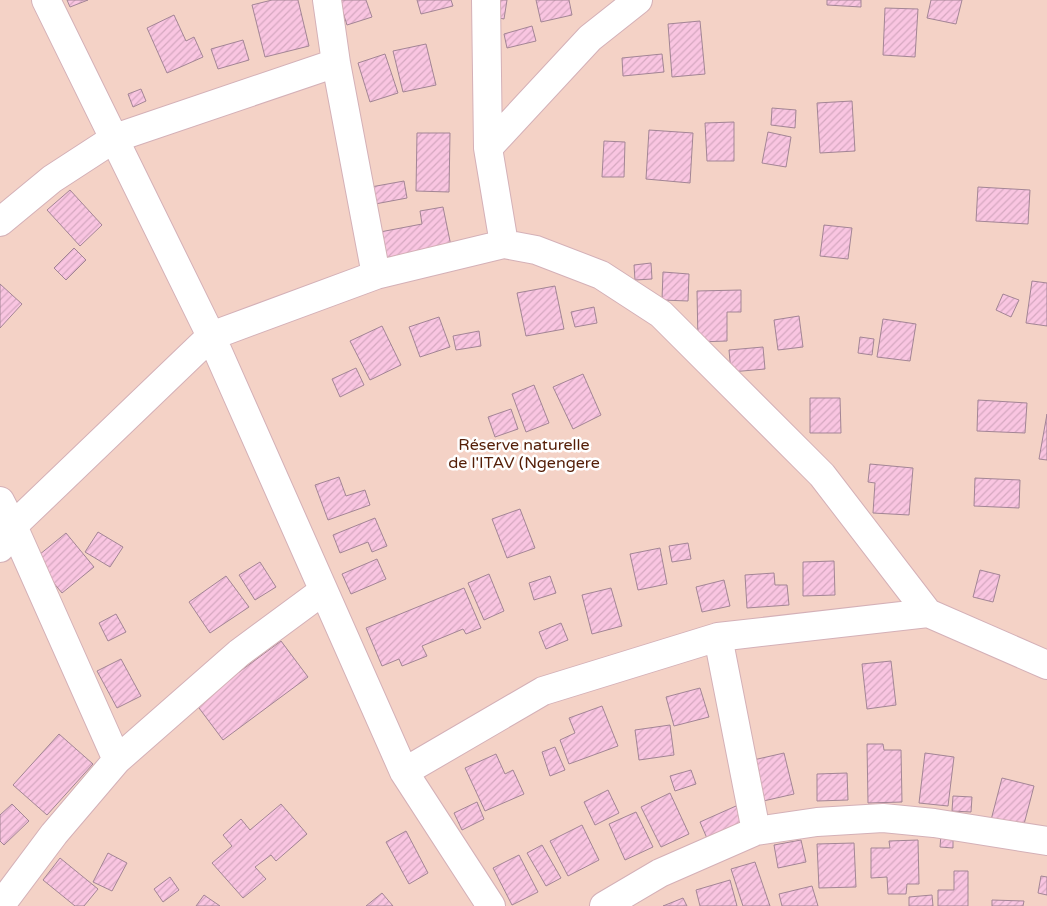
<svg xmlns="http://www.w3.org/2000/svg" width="1047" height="906" viewBox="0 0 1047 906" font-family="'Varela Round',sans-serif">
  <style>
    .green { fill: #f4d2c6 }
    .building { fill: url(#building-hatch); stroke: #a38595 }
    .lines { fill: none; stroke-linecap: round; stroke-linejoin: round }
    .minor-casing { stroke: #d4b0b7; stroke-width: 30 }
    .minor { stroke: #fff; stroke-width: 28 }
    .labels { text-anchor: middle; stroke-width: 5; stroke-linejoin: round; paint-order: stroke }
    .park-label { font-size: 16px; fill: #541e07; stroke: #fff }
  </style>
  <defs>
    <pattern id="building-hatch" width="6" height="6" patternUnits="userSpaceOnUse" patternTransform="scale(1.25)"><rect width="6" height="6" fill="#f9c5e1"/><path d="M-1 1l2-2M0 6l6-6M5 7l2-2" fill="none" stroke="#d5a8c0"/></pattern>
  </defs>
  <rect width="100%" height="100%" fill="#fdedf0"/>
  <path class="green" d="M0,0h1047v906h-1047z"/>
  <path class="building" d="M67,0h21l-18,7z
    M272,0h26l11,46 -44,11 -13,-52z
    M339,0h27l6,17 -25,8z
    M417,0h34l2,6 -32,8z
    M493,0h14l-3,19 -14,-3z
    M536,0h33l3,15 -31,7z
    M827,0h34v7l-34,-2z
    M931,0h31l-6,24 -29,-6z
    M885,8l33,1 -3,48 -32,-2z
    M174,15l12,26 8,-4 9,20 -36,16 -20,-45z
    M700,21l5,53 -33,3 -4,-53z
    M532,26l4,15 -29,7 -3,-14z
    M243,40l6,20 -31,9 -7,-20z
    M426,44l10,41 -33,7 -10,-41z
    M385,54l13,39 -28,9 -12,-39z
    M662,54l2,18 -41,4 -1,-18z
    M141,89l5,12 -13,6 -5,-13z
    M852,101l3,50 -35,2 -3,-50z
    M772,108l24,2 -1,18 -24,-3z
    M734,122v39h-27l-2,-38z
    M649,130l44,3 -3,50 -44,-4z
    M768,132l23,5 -5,30 -24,-4z
    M417,133h33l-1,59 -33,-1z
    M604,141l21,1 -1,35h-22z
    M404,181l3,17 -32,6 -4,-17z
    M978,187l52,3 -2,34 -52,-3z
    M70,190l32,35 -22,21 -33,-36z
    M443,207l8,39 -66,12 -5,-26 42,-8 -2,-13z
    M824,225l28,3 -4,31 -28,-3z
    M74,248l12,12 -20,20 -12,-12z
    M651,263l1,16 -17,1 -1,-15z
    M663,272l26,2 -1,27 -26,-1z
    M1032,281l15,2v43l-21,-3z
    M0,284l22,20 -22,24z
    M555,286l9,43 -38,7 -9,-43z
    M741,290v22h-14v29l-29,1 -1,-51z
    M1003,294l16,6 -8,17 -15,-7z
    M594,307l3,16 -22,4 -4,-15z
    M799,316l4,31 -25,3 -4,-30z
    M439,317l11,30 -30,10 -11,-30z
    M883,319l33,5 -6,37 -33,-4z
    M382,326l19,39 -31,15 -20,-39z
    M479,331l2,15 -25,4 -3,-14z
    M860,337l14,2 -2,16 -14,-2z
    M763,347l2,22 -34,3 -2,-22z
    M356,368l8,17 -24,12 -8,-18z
    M583,374l18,41 -28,14 -20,-42z
    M534,385l15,38 -23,9 -14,-38z
    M810,398h30l1,35h-31z
    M978,400l49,3 -2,30 -48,-2z
    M511,409l7,20 -23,8 -7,-20z
    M1047,414v46l-8,-1z
    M870,464l43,4 -4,47 -36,-2 2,-30 -7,-1z
    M339,477l7,19 19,-6 5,15 -42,15 -13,-35z
    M975,478l45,2 -1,28 -45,-2z
    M520,509l15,39 -28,10 -15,-39z
    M375,518l12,28 -15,6 -4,-10 -28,11 -7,-18z
    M98,532l25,15 -13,20 -25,-15z
    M66,533l28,34 -32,26 -28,-34z
    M688,543l3,16 -19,3 -3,-16z
    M660,548l7,36 -29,6 -8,-36z
    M377,559l9,20 -35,15 -9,-20z
    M834,561l1,34 -32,1v-34z
    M260,562l16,25 -21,13 -16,-25z
    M980,570l20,5 -7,27 -20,-5z
    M774,573l1,12h12l2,20 -42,3 -2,-33z
    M489,574l15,37 -20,9 -16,-37z
    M226,576l23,31 -39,26 -21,-31z
    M550,576l6,17 -22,7 -5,-17z
    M724,580l6,26 -28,6 -6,-25z
    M464,588l17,40 -15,6 -3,-5 -41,17 5,10 -25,10 -3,-7 -17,7 -16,-38z
    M611,588l11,38 -30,8 -10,-39z
    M116,614l10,18 -18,9 -9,-18z
    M561,623l7,17 -22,9 -7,-17z
    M281,641l27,36 -85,63 -27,-36z
    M121,659l20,37 -24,12 -20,-37z
    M891,661l5,44 -29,4 -5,-45z
    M700,688l9,29 -35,9 -8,-29z
    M602,706l16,40 -49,18 -9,-24 15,-7 -6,-15z
    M670,725l4,30 -35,5 -4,-30z
    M59,734l34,30 -46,51 -34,-30z
    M867,744h16l1,6h17l1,52 -34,1z
    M555,747l10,23 -15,6 -8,-24z
    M784,753l10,41 -35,8 -10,-41z
    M925,753l29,4 -6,49 -29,-3z
    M496,754l9,20 8,-4 11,24 -39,17 -20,-43z
    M691,770l5,14 -21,7 -5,-15z
    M847,773l1,27 -31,1v-27z
    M1002,778l32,8 -11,42 -32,-8z
    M608,790l11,23 -24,12 -11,-23z
    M670,793l19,41 -28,13 -20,-40z
    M953,796l19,1 -1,15 -19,-1z
    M477,802l7,17 -22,11 -8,-17z
    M12,804l17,17 -25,24 -4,-4v-26z
    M281,804l26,30 -31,27 -5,-6 -16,12 11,12 -23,19 -31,-35 20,-17 -9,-11 18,-16 9,11z
    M736,806l10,21 -37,16 -9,-21z
    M636,812l17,35 -28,13 -16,-36z
    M582,825l17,35 -31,16 -18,-35z
    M406,831l22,42 -19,11 -23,-42z
    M941,835l12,1v12l-13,-1z
    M801,840l5,22 -28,6 -4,-23z
    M918,840l1,44h-12l-1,10h-18l-1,-17 -16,1v-30h19l-1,-7z
    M854,843l2,44 -37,1 -2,-44z
    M542,845l19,33 -15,8 -19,-33z
    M108,853l19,10 -15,28 -19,-9z
    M519,855l19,37 -26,13 -19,-37z
    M60,858l38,31 -14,17h-9l-32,-26z
    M755,862l15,44h-27l-12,-37z
    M954,871h14v35h-30v-16h16z
    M1041,876l6,1v18l-9,-2z
    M170,877l9,13 -16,12 -9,-13z
    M730,880l7,26h-37l-4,-16z
    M812,886l6,20h-36l-3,-12z
    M382,893l11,13h-27z
    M204,895l16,11h-24z
    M932,895l1,11h-24v-9z
    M683,898l4,8h-24z
    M992,900l32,1 -1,5h-31z"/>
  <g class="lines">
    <defs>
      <path id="minor" d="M46,0l165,336 193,436 87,134
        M327,0l9,63 40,212
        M486,0l2,148 16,96
        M488,148l102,-110 48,-38
        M0,222l52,-43 63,-41 221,-75
        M0,501l13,25 104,234
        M0,548l13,-22 198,-190 165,-61 128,-31 32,6 65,25 60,39 161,161 106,138 119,52
        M718,637l38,194
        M404,772l139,-81 175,-54 210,-24
        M0,906l54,-72 63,-74 122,-107 84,-62
        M604,906l56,-33 96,-42 61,-9 66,-4 51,5 113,18"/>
    </defs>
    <use href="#minor" class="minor-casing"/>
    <use href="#minor" class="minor"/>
  </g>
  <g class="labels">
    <g class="park-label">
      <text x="524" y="450">Réserve naturelle<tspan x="524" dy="18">de l'ITAV (Ngengere</tspan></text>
    </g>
  </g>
</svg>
